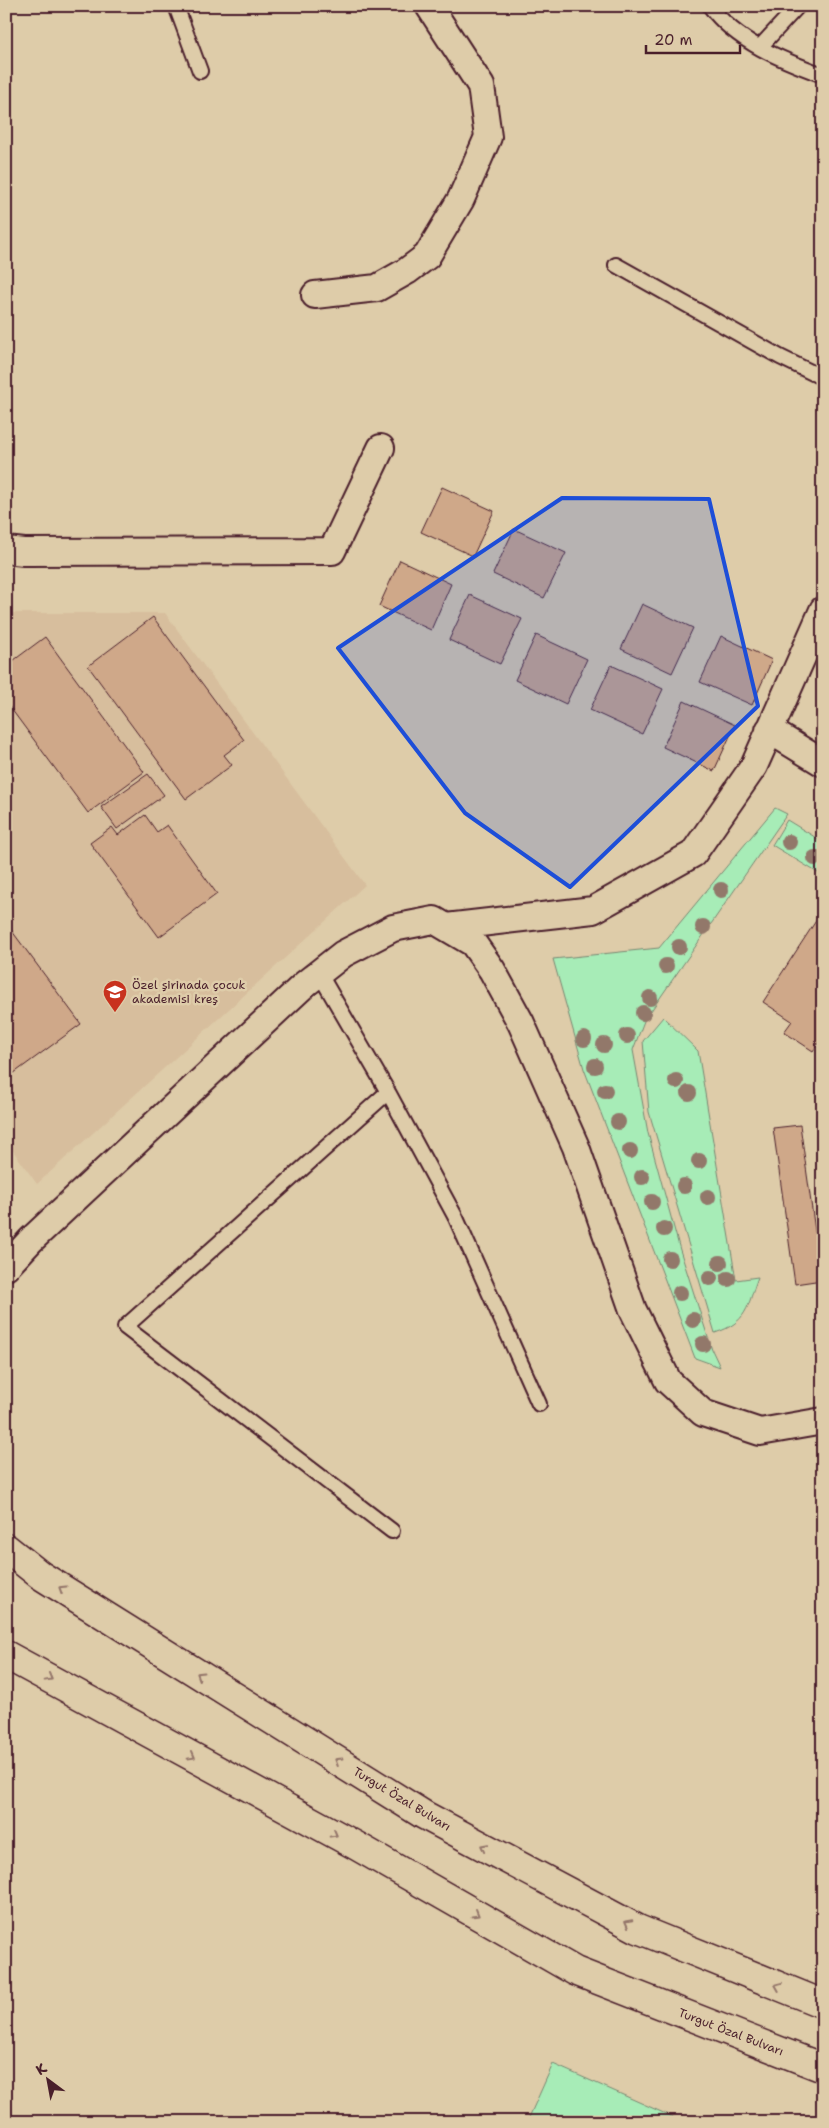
<svg xmlns="http://www.w3.org/2000/svg" width="829" height="2128" viewBox="0 0 829 2128" font-family="'Shantell Sans',sans-serif">
  <style>
    .built { fill: #d7be9d }
    .green { fill: #a7ecb7; stroke: #788671 }
    .building { fill: #cfa889; stroke: #4a1f2b }
    .lines { fill: none; stroke-linecap: round; stroke-linejoin: round }
    .lane-casing { stroke: #4a1f2b; stroke-width: 18 }
    .street-casing { stroke: #4a1f2b; stroke-width: 30 }
    .highway-casing { stroke: #4a1f2b; stroke-width: 31 }
    .lane { stroke: #decca9; stroke-width: 14 }
    .street { stroke: #decca9; stroke-width: 26 }
    .highway { stroke: #decca9; stroke-width: 28 }
    .tree { fill: #92786b }
    .oneway { stroke: #94766a }
    .marked { fill: #1d4ed8; fill-opacity: 0.2; stroke: #1d4ed8; stroke-width: 4; stroke-linejoin: round }
    .labels { text-anchor: middle; stroke-width: 5; stroke-linejoin: round; paint-order: stroke }
    .poi-label { font-size: 12px; fill: #4a1f2b; stroke: #decca9; text-anchor: start }
    .street-label { font-size: 12px; fill: #4a1f2b; stroke: #decca9 }
  </style>
  <rect width="100%" height="100%" fill="#decca9"/>
  <filter id="ink" filterUnits="userSpaceOnUse"><feTurbulence type="fractalNoise" baseFrequency=".02" numOctaves="2"/><feDisplacementMap in="SourceGraphic" scale="10" xChannelSelector="R" yChannelSelector="G"/><feConvolveMatrix kernelMatrix="1 2 1 2 8 2 1 2 1" color-interpolation-filters="sRGB"/></filter>
  <g filter="url(#ink)">
    <path class="built" d="M6,613h159l200,272 -328,299 -31,-43z"/>
    <path class="green" d="M775,808l12,6 -143,207 -11,29 15,83 32,117 32,100 8,17 -25,-9 -111,-289 -31,-110 106,-11z
      M787,820l36,22v34l-51,-31z
      M663,1017l35,34 38,229 22,-3c-11,30 -10,45 -43,56l-66,-221 -6,-71z
      M553,2064l131,58h-157z"/>
    <path class="building" d="M442,487l52,24 -21,45 -52,-24z
      M514,529l52,24 -22,45 -51,-24z
      M400,560l51,24 -20,46 -52,-24z
      M470,595l52,24 -22,45 -51,-24z
      M642,604l51,24 -21,45 -51,-24z
      M153,617l91,123 -20,15 8,10 -46,34 -98,-133z
      M536,635l51,24 -21,45 -51,-24z
      M721,636l51,24 -20,45 -52,-23z
      M45,637l99,135 -56,41 -82,-111v-36z
      M611,665l52,24 -21,45 -52,-24z
      M684,701l51,24 -21,46 -51,-24z
      M148,774l16,21 -47,34 -16,-22z
      M145,815l12,17 10,-7 50,69 -58,43 -69,-94 22,-16 6,8z
      M823,910v126l-10,15 -29,-19 8,-11 -29,-19z
      M6,923l75,101 -75,55z
      M800,1125l22,155 -27,4 -22,-156z"/>
    <g class="lines">
      <defs>
        <path id="lane" d="M176,6l24,65
          M710,6c26,36 72,54 113,69
          M760,47l38,-41
          M616,265l164,92 43,21
          M319,973l69,119 68,126 83,186
          M388,1092l-263,235 267,204"/>
        <path id="street" d="M315,295l62,-7 30,-17 20,-15 34,-57 27,-62 -7,-51 -52,-80
          M6,550l18,2 308,-1 49,-103
          M769,730l54,33
          M446,927l147,-17 100,-56 61,-88 69,-156
          M6,1267l25,-27 274,-256 38,-30 50,-26 41,-8 39,23 19,27 29,53 55,124 57,163 35,71 35,32 57,19 63,-11"/>
        <path id="highway" d="M6,1548l34,27 384,240 214,114 185,75
          M6,1655l349,190 220,126 248,97"/>
      </defs>
      <use href="#lane" class="lane-casing"/>
      <use href="#street" class="street-casing"/>
      <use href="#highway" class="highway-casing"/>
      <use href="#lane" class="lane"/>
      <use href="#street" class="street"/>
      <use href="#highway" class="highway"/>
    </g>
    <g class="tree">
      <circle cx="789" cy="842" r="8"/>
      <circle cx="815" cy="858" r="8"/>
      <circle cx="721" cy="890" r="8"/>
      <circle cx="703" cy="927" r="8"/>
      <circle cx="679" cy="947" r="8"/>
      <circle cx="666" cy="966" r="8"/>
      <circle cx="650" cy="998" r="8"/>
      <circle cx="643" cy="1013" r="8"/>
      <circle cx="627" cy="1036" r="8"/>
      <circle cx="584" cy="1039" r="8"/>
      <circle cx="604" cy="1045" r="8"/>
      <circle cx="595" cy="1066" r="8"/>
      <circle cx="676" cy="1081" r="8"/>
      <circle cx="605" cy="1091" r="8"/>
      <circle cx="689" cy="1093" r="8"/>
      <circle cx="618" cy="1122" r="8"/>
      <circle cx="630" cy="1151" r="8"/>
      <circle cx="699" cy="1161" r="8"/>
      <circle cx="642" cy="1177" r="8"/>
      <circle cx="684" cy="1186" r="8"/>
      <circle cx="708" cy="1197" r="8"/>
      <circle cx="652" cy="1202" r="8"/>
      <circle cx="664" cy="1229" r="8"/>
      <circle cx="670" cy="1259" r="8"/>
      <circle cx="720" cy="1263" r="8"/>
      <circle cx="710" cy="1278" r="8"/>
      <circle cx="728" cy="1279" r="8"/>
      <circle cx="680" cy="1293" r="8"/>
      <circle cx="693" cy="1320" r="8"/>
      <circle cx="703" cy="1344" r="8"/>
    </g>
    <defs><path id="oneway-chevron" d="M-2-3.5L2.5 0L-2 3.5" fill="none" stroke-width="1.6" stroke-linecap="round" stroke-linejoin="round" transform="scale(1.25)"/></defs>
    <g class="oneway">
      <use href="#oneway-chevron" transform="translate(62 1589) rotate(-148)"/>
      <use href="#oneway-chevron" transform="translate(200 1675) rotate(-148)"/>
      <use href="#oneway-chevron" transform="translate(49 1678) rotate(29)"/>
      <use href="#oneway-chevron" transform="translate(192 1756) rotate(29)"/>
      <use href="#oneway-chevron" transform="translate(338 1761) rotate(-148)"/>
      <use href="#oneway-chevron" transform="translate(334 1834) rotate(29)"/>
      <use href="#oneway-chevron" transform="translate(484 1847) rotate(-152)"/>
      <use href="#oneway-chevron" transform="translate(476 1914) rotate(30)"/>
      <use href="#oneway-chevron" transform="translate(628 1923) rotate(-152)"/>
      <use href="#oneway-chevron" transform="translate(778 1986) rotate(-158)"/>
    </g>
  </g>
  <path class="marked" d="M562,498l147,1 49,207 -188,181 -105,-74 -127,-165z"/>
  <defs>
    <symbol id="school-pin" viewBox="-11 -11 22 30"><path d="M0 17L-7.5 6A9.5 9.5 0 1 1 7.5 6Z" fill="#c8321e" stroke="#decca9"/><path d="M0-5L7-2L0 1L-7-2ZM-4 1L0 2.5L4 1V4Q0 6-4 4Z" fill="#fff"/></symbol>
  </defs>
  <g fill-rule="evenodd">
    <use href="#school-pin" x="101" y="978" width="28" height="38"/>
  </g>
  <g class="labels">
    <g class="poi-label">
      <text x="132" y="989">Özel şirinada çocuk<tspan x="132" dy="14">akademisi kreş</tspan></text>
    </g>
    <g class="street-label">
      <text transform="translate(402 1799) rotate(31)" y="4">Turgut Özal Bulvarı</text>
      <text transform="translate(731 2032) rotate(21)" y="4">Turgut Özal Bulvarı</text>
    </g>
  </g>
  <rect width="829" height="2128" fill="none" stroke="#decca9" stroke-width="25"/>
  <rect x="12" y="12" width="804" height="2103" fill="none" stroke="#4a1f2b" stroke-width="2" filter="url(#ink)"/>
  <g transform="translate(48 2080) rotate(328)" stroke="#decca9" stroke-width="4" paint-order="stroke">
  <path d="M0-4L9 19L0 12L-9 19Z" fill="#4a1f2b"/>
  <text y="-8" font-size="14" font-weight="bold" text-anchor="middle" fill="#4a1f2b">K</text>
  </g>
  <path d="M646 45v8h94v-8" fill="none" stroke="#4a1f2b" stroke-width="2.5"/>
  <text x="654" y="45" font-size="15" fill="#4a1f2b" stroke="#decca9" stroke-width="4" paint-order="stroke">20 m</text>
</svg>
